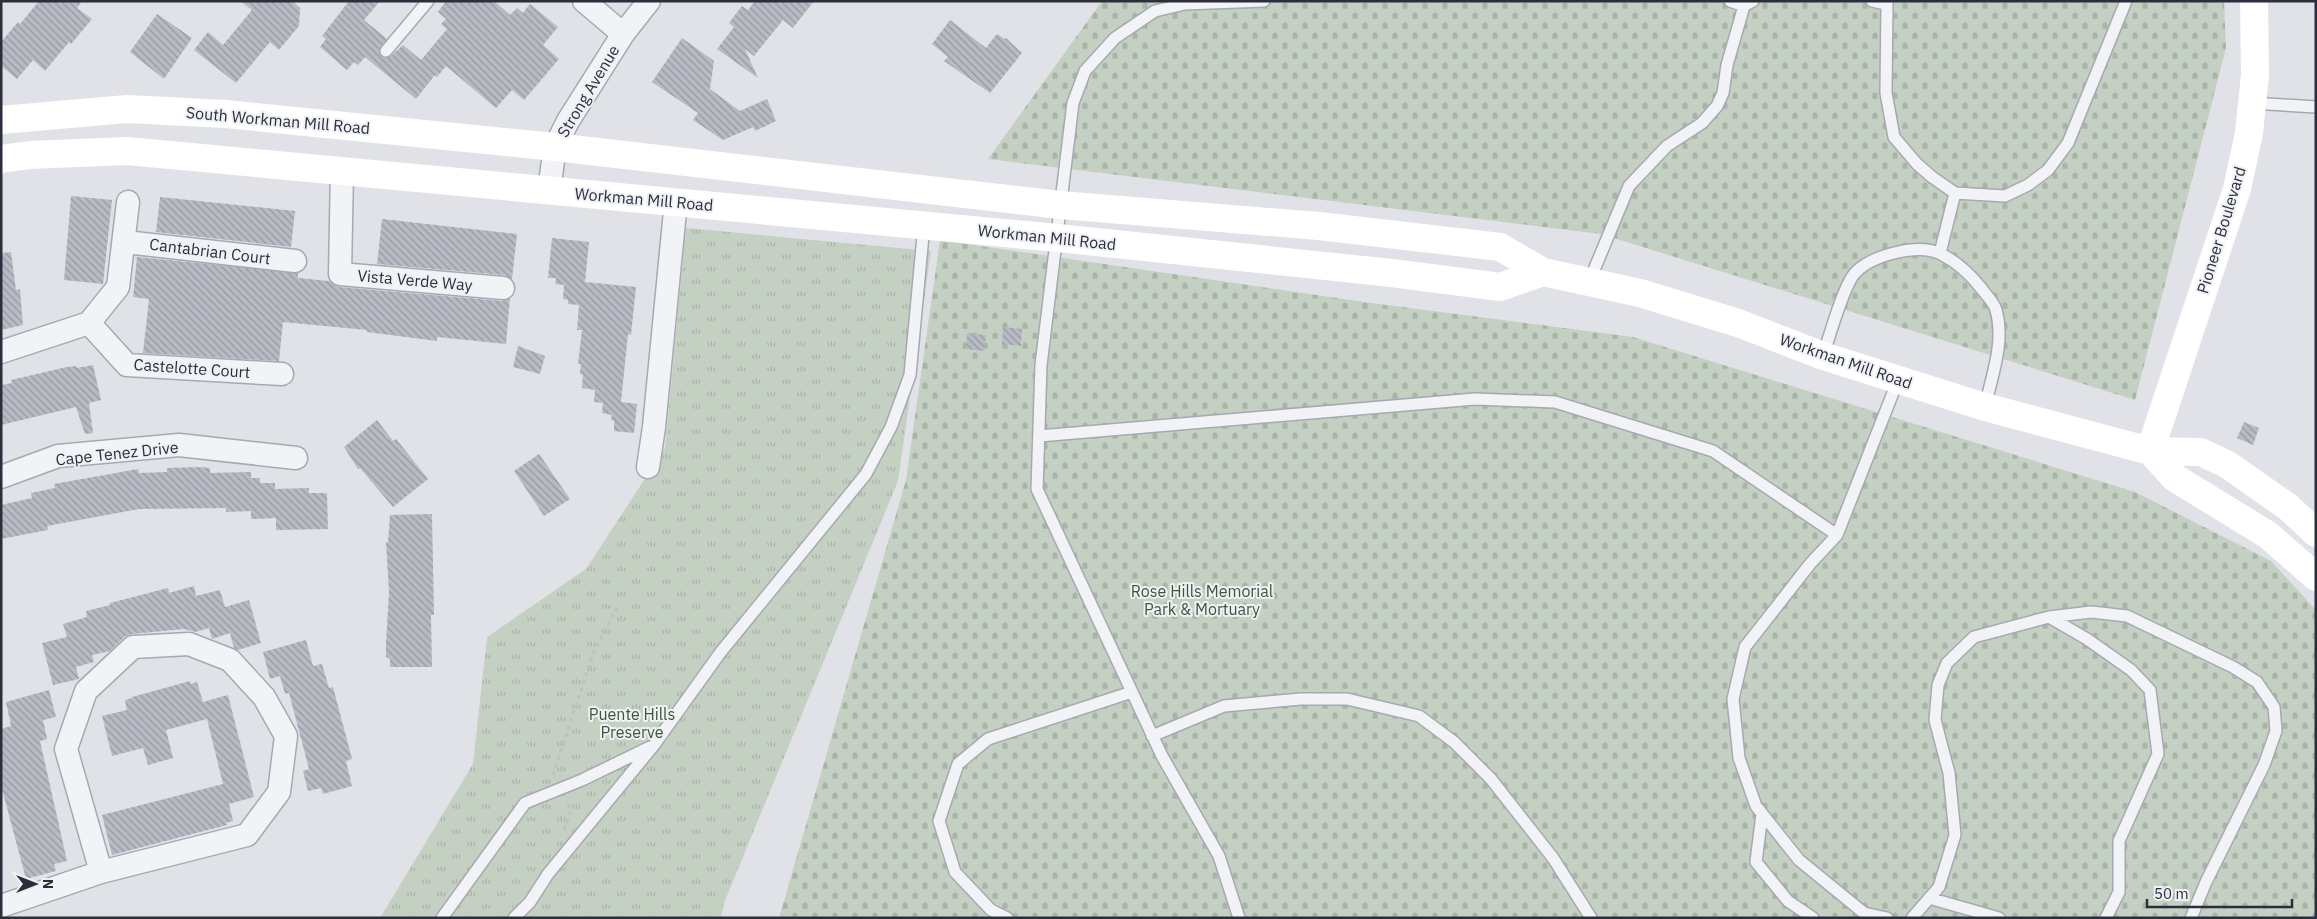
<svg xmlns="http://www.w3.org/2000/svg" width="2317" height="919" viewBox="0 0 2317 919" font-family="'IBM Plex Sans',sans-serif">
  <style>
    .cemetery { fill: url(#cemetery-stones) }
    .park { fill: url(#park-tufts) }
    .building { fill: url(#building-back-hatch) }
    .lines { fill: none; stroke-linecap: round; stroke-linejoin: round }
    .lane-casing { stroke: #a6a9b1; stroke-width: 14 }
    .street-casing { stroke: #a6a9b1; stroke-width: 25 }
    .path { stroke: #bec0c6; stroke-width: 3; stroke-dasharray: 4 4; stroke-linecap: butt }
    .lane { stroke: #f2f3f6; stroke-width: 11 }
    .street { stroke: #f2f3f6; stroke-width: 22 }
    .secondary { stroke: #fff; stroke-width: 28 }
    .labels { text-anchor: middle; stroke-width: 4; stroke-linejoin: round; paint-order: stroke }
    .street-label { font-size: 16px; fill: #2b2f3d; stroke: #eff1f5 }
    .park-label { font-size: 16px; fill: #3b5739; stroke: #eff1f5 }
  </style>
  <defs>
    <pattern id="cemetery-stones" width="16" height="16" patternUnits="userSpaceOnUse" patternTransform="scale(1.25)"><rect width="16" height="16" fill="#c4d0c2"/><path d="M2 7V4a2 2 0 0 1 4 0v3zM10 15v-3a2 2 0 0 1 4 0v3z" fill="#a9b3a8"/></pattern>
    <pattern id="park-tufts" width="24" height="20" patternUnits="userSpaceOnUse" patternTransform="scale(1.25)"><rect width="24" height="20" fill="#c4d0c2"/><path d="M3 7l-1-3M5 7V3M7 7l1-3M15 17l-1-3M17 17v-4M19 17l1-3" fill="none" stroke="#a9b3a8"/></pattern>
    <pattern id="building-back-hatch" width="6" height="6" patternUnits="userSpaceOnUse" patternTransform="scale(1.25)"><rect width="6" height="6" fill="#b8bbc4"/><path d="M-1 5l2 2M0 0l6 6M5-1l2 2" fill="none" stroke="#9698a0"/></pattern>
  </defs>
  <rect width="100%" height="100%" fill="#e0e2e7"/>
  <path class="cemetery" d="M1102,1h1122l2,47 -91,352 -534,-166 -613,-75z
    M940,240l431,63 262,34 502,155 136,69 45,49v308h-1537l127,-438z"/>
  <path class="park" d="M686,228l245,23 -33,230 -174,422 -3,15h-341l93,-154 14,-127 99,-68 79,-121z"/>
  <path class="building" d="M39,1h43l-5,7 15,11 -21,25 -2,-2 -24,29 -12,-11 -16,19 -16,-13v-24l17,-20 2,2z
    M241,1h51l8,7 -1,18 -20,24 -9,-8 -34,41 -42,-33 14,-18 15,13 29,-35z
    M349,1h31l-16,19 23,19 -8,11 5,8 7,-2 12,-11 18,15 26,-31 -6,-5 5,-5 -8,-7 8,-11h48l16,14 7,-7 6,5 7,-9 28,23 -15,18 16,14 -35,41 -12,-10 -16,18 -50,-42 -9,11 -2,-2 -19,24 -51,-42 -7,8 -4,-3 -7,8 -27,-23 6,-8 -4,-3z
    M755,1h59l-21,27 -10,-8 -29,36 -9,-7 13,29 -41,-29 17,-22 -5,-4 13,-17 6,4z
    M157,14l35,24 -28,41 -34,-27z
    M950,20l36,28 10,-13h3l5,4 2,-1 16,15 -32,40 -46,-32 4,-4 -16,-13z
    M682,38l32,23 -4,28 30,22 27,-12 9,22 -21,10 -2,-4 -30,13 -30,-20 5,-7 -46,-31z
    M71,196l41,4 -9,84 -39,-4z
    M160,197l135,14 -4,36 -135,-15z
    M382,219l135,15 -5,45 -8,-4 -127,-11z
    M552,238l37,4 -4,40 51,5 -5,48 -3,-1 -7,68 16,2 -3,29 -20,-2v-11h-3l1,-5 -10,-2 1,-10 -9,-1 1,-12 -13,-2 1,-13 -3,-1 1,-10h-3l4,-34h-5l2,-25 -11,-1v-4l-5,-1 1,-14 -9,-1 1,-6h-8z
    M11,252l5,38 4,-1 3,36 -22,5v-77z
    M137,257l161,16v5l31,3 10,6 163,14 8,-3 -4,46 -69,-7v4l-70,-9v-2l-84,-8 -4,39 -136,-8 6,-54 -16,-2z
    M1003,327l19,2 -1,17 -19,-2z
    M967,333l19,2 -2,16 -18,-2z
    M518,346l27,10 -5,18 -27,-7z
    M93,365l8,35 -12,3 4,30 -8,1 -9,-27 -75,18v-40l11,-2 -1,-3 56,-13 9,-1 1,2z
    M377,420l16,21 3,-2 32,40 -35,28 -33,-39 -2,1 -14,-22z
    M2244,422l15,6 -6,17 -16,-7z
    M539,454l31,45 -26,17 -30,-45z
    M200,467l10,1v5l41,-1v6h9v5h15v6l34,-1v5h18l1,36 -52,1v-12l-25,1v-8l-25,1v-4l-87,1 -92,17 1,4 -47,9v-34l31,-7 -1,-5 24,-5 -1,-4 84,-15 1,4 28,-1v-4z
    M432,514l2,101h-3l1,52h-42v-8l-4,-2v-15l3,-50 -3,-50h2l2,-27z
    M194,586l2,10 24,-6 5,17 24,-7 12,43 -23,7 -4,-2 -4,-15 -18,6 -3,-11 -14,4 -11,-3 -52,5 -8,3 -14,14 -18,4 2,7 -18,5 3,12 -26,6 -11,-42 25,-6 -4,-13 24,-7 -1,-6 24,-6v-2l58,-15 1,5z
    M306,640l7,26 9,-2 7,24 4,-1 19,72 -6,2 6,25 -29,8 -2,-6 -13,3 -5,-20 6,-2 -20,-76 -4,1 -5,-18 -10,3 -7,-27z
    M190,681v3l7,-2 6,20 25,-7 26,102 -25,7 4,17 -7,2 1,2 -115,30 -10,-40 121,-31 -16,-65 -41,11 7,28 -25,7 -5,-17 -31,8 -10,-40 25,-6 -2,-10 7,-2v-1z
    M49,690l7,27 -13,3 4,19 -7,2 27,120 -13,3 2,7 -30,8 -24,-90 -1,-60 10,-3 -5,-24z"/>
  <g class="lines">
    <defs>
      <path id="lane" d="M1730,1l14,5 9,-5
        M1872,1l14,3
        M1887,1l-1,92 8,44 23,27 15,13 23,16 50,3 23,-11 20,-15 20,-27 58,-142
        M386,51l42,-50
        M2252,103l64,4
        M1940,253l15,-60
        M1589,282l40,-96 38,-40 35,-23 15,-17 6,-13 4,-28 17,-59
        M1823,356c6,-18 21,-73 33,-84 17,-17 62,-29 85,-18 16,8 29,20 40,34 5,7 13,14 15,22 9,32 -4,65 -11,97
        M1039,436l436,-37 80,3 158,49 124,84
        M2049,617l38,22 44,31 19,20 8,64 -39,87v51l-13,26
        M1152,736l72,-30 77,-7h46l72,17 35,26 37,37 62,79 38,60
        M1762,814l-6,48 32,39 25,17
        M1929,898l70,20
        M442,918l83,-115 57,-23 68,-33
        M514,918l16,-16 18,-28 106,-129 66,-92 146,-179 25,-47 19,-52 14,-150
        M1007,918l-16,-8 -36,-38 -16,-51 19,-57 30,-25 144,-47
        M1239,918l-20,-62 -57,-100 -125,-267 4,-124 32,-262 12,-32 30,-33 40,-27 30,-7 79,-3
        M1887,918l-23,-5 -65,-53 -43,-54 -17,-48 -6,-59 12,-52 65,-83 27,-29 61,-155
        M1912,918l27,-31 16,-52 -6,-62 -14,-53 3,-35 9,-22 27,-26 75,-20 42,-5 36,4 106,51 24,15 17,25 2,24 -12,34 -58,117 -15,36"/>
      <path id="street" d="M584,1l39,33
        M342,170l-2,104 163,14
        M549,190l6,-43 13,-26 55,-87 26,-33
        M125,242l170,19
        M89,323l38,42 155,9
        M89,323l29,-36 10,-85
        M1,352l88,-29
        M648,467l6,-40 22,-226
        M1,477l57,-21 121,-11 117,13
        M1,906l100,-34 146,-37 32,-43 7,-56 -22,-39 -34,-37 -41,-16 -56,3 -47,44 -20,58 35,123"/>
    </defs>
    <use href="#lane" class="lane-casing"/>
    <use href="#street" class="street-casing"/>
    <path class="path" d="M553,775l41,-124 25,-47
      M564,830l7,-20 -5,-9"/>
    <use href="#lane" class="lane"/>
    <use href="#street" class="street"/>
    <path class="secondary" d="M1,120l126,-11 99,5 329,33 505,58 259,21 181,21 43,25 97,21 98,30 85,33 162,51 165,44 51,1 27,13 60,42 28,26
      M1,159l29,-4 97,-4 931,87 334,35 108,14 43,-15
      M2150,451l87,-262 12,-56 6,-58 -1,-74
      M2150,451l25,27 93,57 48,42"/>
  </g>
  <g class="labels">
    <g class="street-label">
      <text transform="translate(588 91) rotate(-59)" y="6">Strong Avenue</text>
      <text transform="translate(278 120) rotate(5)" y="6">South Workman Mill Road</text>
      <text transform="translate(644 199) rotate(5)" y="6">Workman Mill Road</text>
      <text transform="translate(2221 230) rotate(-73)" y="6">Pioneer Boulevard</text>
      <text transform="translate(1047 237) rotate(6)" y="6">Workman Mill Road</text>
      <text transform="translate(210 251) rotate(7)" y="6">Cantabrian Court</text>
      <text transform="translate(415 280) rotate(5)" y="6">Vista Verde Way</text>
      <text transform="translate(1846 361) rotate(19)" y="6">Workman Mill Road</text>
      <text transform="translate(192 368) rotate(4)" y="6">Castelotte Court</text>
      <text transform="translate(117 453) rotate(-6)" y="6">Cape Tenez Drive</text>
    </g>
    <g class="park-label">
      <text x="1202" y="597">Rose Hills Memorial<tspan x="1202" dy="18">Park &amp; Mortuary</tspan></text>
      <text x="632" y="720">Puente Hills<tspan x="632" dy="18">Preserve</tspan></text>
    </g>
  </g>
  <rect width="2317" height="919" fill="none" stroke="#2b2f3d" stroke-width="5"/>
  <g transform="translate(35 884) rotate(90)" stroke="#eff1f5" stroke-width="4" paint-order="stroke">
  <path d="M0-4L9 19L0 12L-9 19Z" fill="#2b2f3d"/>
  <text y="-8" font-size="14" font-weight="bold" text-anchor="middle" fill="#2b2f3d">N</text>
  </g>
  <path d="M2147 899v8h145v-8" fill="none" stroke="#2b2f3d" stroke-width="2.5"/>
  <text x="2154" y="899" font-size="15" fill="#2b2f3d" stroke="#eff1f5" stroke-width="4" paint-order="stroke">50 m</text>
</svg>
